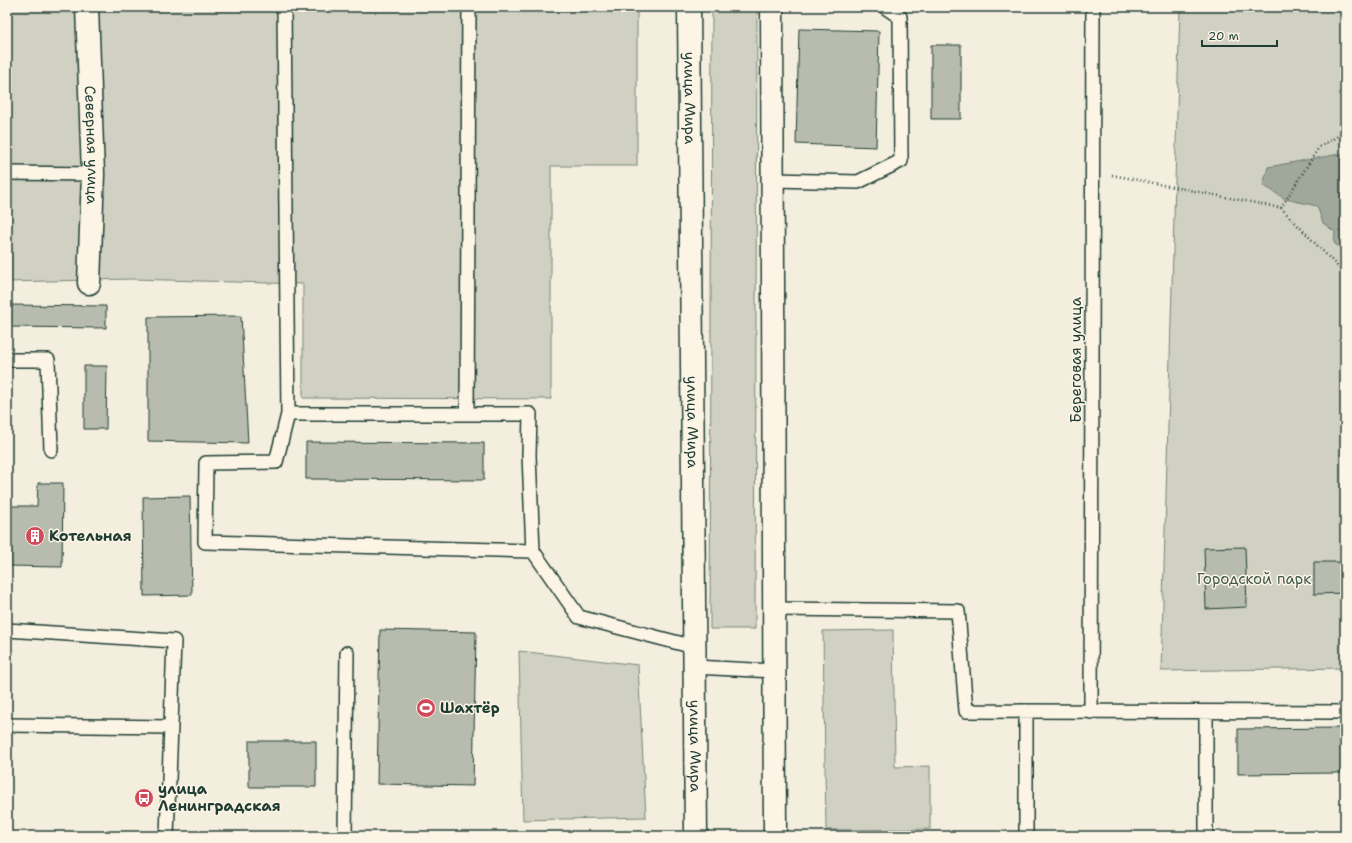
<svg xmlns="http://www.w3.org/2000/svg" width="1352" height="843" viewBox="0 0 1352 843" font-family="'Shantell Sans',sans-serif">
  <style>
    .green { fill: #d0d1c2; stroke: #78877b }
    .water { fill: #a0a89b; stroke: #6c7d72 }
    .building { fill: #b8bcae; stroke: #1f3d34 }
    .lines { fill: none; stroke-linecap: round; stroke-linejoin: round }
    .service-casing { stroke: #1f3d34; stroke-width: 16 }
    .minor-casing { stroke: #1f3d34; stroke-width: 25 }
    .secondary-casing { stroke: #1f3d34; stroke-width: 25 }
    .path { stroke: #1f3d34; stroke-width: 2.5; stroke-dasharray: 1 3; stroke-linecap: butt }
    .service { stroke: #fcf5e5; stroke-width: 13 }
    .minor { stroke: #fcf5e5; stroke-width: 22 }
    .secondary { stroke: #fcf5e5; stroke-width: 22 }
    .labels { text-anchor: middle; stroke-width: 3; stroke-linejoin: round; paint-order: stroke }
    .street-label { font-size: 15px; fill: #1f3d34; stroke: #fcf5e5 }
    .poi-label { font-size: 15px; font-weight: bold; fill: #1f3d34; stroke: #fcf5e5; text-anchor: start }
    .park-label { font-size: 15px; fill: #425b50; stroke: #fcf5e5 }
  </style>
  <rect width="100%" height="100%" fill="#f3eede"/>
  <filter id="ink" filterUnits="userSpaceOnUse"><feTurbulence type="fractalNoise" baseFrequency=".025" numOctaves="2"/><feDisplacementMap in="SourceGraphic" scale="8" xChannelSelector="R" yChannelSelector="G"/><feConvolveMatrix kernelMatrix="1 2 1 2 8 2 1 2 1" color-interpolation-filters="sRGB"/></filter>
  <g filter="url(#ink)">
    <path class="green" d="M7,7h630v159h-86v233l-248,-1v-114l-171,-5 -125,3z
      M712,7h45l-2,622h-45z
      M1180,7h165v661l-184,3z
      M893,630l2,137 35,-1v63l-104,1 -3,-199z
      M519,651l119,14 8,152 -123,3z"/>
    <path class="water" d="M1345,153v99l-11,-9 1,-11 -12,-9 -6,-17 -32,-7 -22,-14 5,-18z"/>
    <path class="building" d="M799,29l80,2 -3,116 -80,-3z
      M931,45h30v74h-30z
      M7,305l99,1v22l-99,-1z
      M241,316l7,127 -100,-2v-124z
      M84,366h23l-1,63h-22z
      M306,442l178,1v37l-178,-1z
      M38,483h25l-1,84 -55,-1v-60h30z
      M190,496l2,99 -48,1 -1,-99z
      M1245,547l2,60 -41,2 -2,-61z
      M1314,562h31v31l-31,1z
      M380,630l96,2 -3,154 -96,-2z
      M1341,728v45l-103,1v-45z
      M249,741h67v46h-67z"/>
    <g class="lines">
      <defs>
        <path id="service" d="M284,7l4,407 -12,48 -70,1 -1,79 328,9 46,66 115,30
          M7,173l86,1
          M773,180l85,2 43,-21 -1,-144 -15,-10
          M7,360h41l3,90
          M467,413l2,-406
          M288,414h242l-1,41 4,96
          M775,609l183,2 8,100 379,1
          M7,630l167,11 -7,195
          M694,667l81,4
          M1026,711v125
          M1091,712l2,-705
          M1206,712v124
          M7,725l164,2
          M345,836l2,-183"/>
        <g id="minor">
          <path id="s1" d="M87,7l6,167 -4,109"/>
        </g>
        <g id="secondary">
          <path id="s2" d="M689,7l7,829"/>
          <path d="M772,7l3,829"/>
        </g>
      </defs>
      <use href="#service" class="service-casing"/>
      <use href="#minor" class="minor-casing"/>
      <use href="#secondary" class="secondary-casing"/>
      <path class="path" d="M1112,175l169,33 64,66
        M1281,208l38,-61 26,-15"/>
      <use href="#service" class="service"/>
      <use href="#minor" class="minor"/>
      <use href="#secondary" class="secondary"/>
    </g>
  </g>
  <defs>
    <symbol id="building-disc" viewBox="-11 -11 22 22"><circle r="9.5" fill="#d1495b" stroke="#fcf5e5"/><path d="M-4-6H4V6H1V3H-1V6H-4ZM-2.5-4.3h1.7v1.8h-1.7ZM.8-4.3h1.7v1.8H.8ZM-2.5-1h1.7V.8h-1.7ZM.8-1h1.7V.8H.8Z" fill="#fff"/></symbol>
    <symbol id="stadium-disc" viewBox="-11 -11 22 22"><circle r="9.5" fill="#d1495b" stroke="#fcf5e5"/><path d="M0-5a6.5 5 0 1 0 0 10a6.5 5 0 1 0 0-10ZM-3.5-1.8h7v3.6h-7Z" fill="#fff"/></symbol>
    <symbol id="bus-disc" viewBox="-11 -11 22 22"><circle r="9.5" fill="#d1495b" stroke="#fcf5e5"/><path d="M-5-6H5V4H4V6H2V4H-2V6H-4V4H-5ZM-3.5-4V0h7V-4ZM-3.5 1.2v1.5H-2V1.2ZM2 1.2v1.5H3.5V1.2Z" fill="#fff"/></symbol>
  </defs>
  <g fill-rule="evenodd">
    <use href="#building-disc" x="24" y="525" width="22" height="22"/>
    <use href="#stadium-disc" x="415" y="697" width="22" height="22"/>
    <use href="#bus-disc" x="133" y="787" width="22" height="22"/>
  </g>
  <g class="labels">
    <g class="street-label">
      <text dy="5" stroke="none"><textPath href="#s2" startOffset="91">улица Мира</textPath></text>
      <text dy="5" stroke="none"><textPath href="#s1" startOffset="138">Северная улица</textPath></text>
      <text transform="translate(1076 360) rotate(-90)" y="5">Береговая улица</text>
      <text dy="5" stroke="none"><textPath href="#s2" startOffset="415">улица Мира</textPath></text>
      <text dy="5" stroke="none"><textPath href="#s2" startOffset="739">улица Мира</textPath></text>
    </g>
    <g class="poi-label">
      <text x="49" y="541">Котельная</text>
      <text x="440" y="713">Шахтёр</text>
      <text x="158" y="794">улица<tspan x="158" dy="17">Ленинградская</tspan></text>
    </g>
    <g class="park-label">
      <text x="1254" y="584">Городской парк</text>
    </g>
  </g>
  <rect width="1352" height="843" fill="none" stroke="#fcf5e5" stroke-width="24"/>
  <rect x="12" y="12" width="1328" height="819" fill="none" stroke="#1f3d34" stroke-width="1.5" filter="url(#ink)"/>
  <path d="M1202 40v6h75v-6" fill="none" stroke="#1f3d34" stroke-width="2"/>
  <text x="1208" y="40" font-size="12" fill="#1f3d34" stroke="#fcf5e5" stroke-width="3" paint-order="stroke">20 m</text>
</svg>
